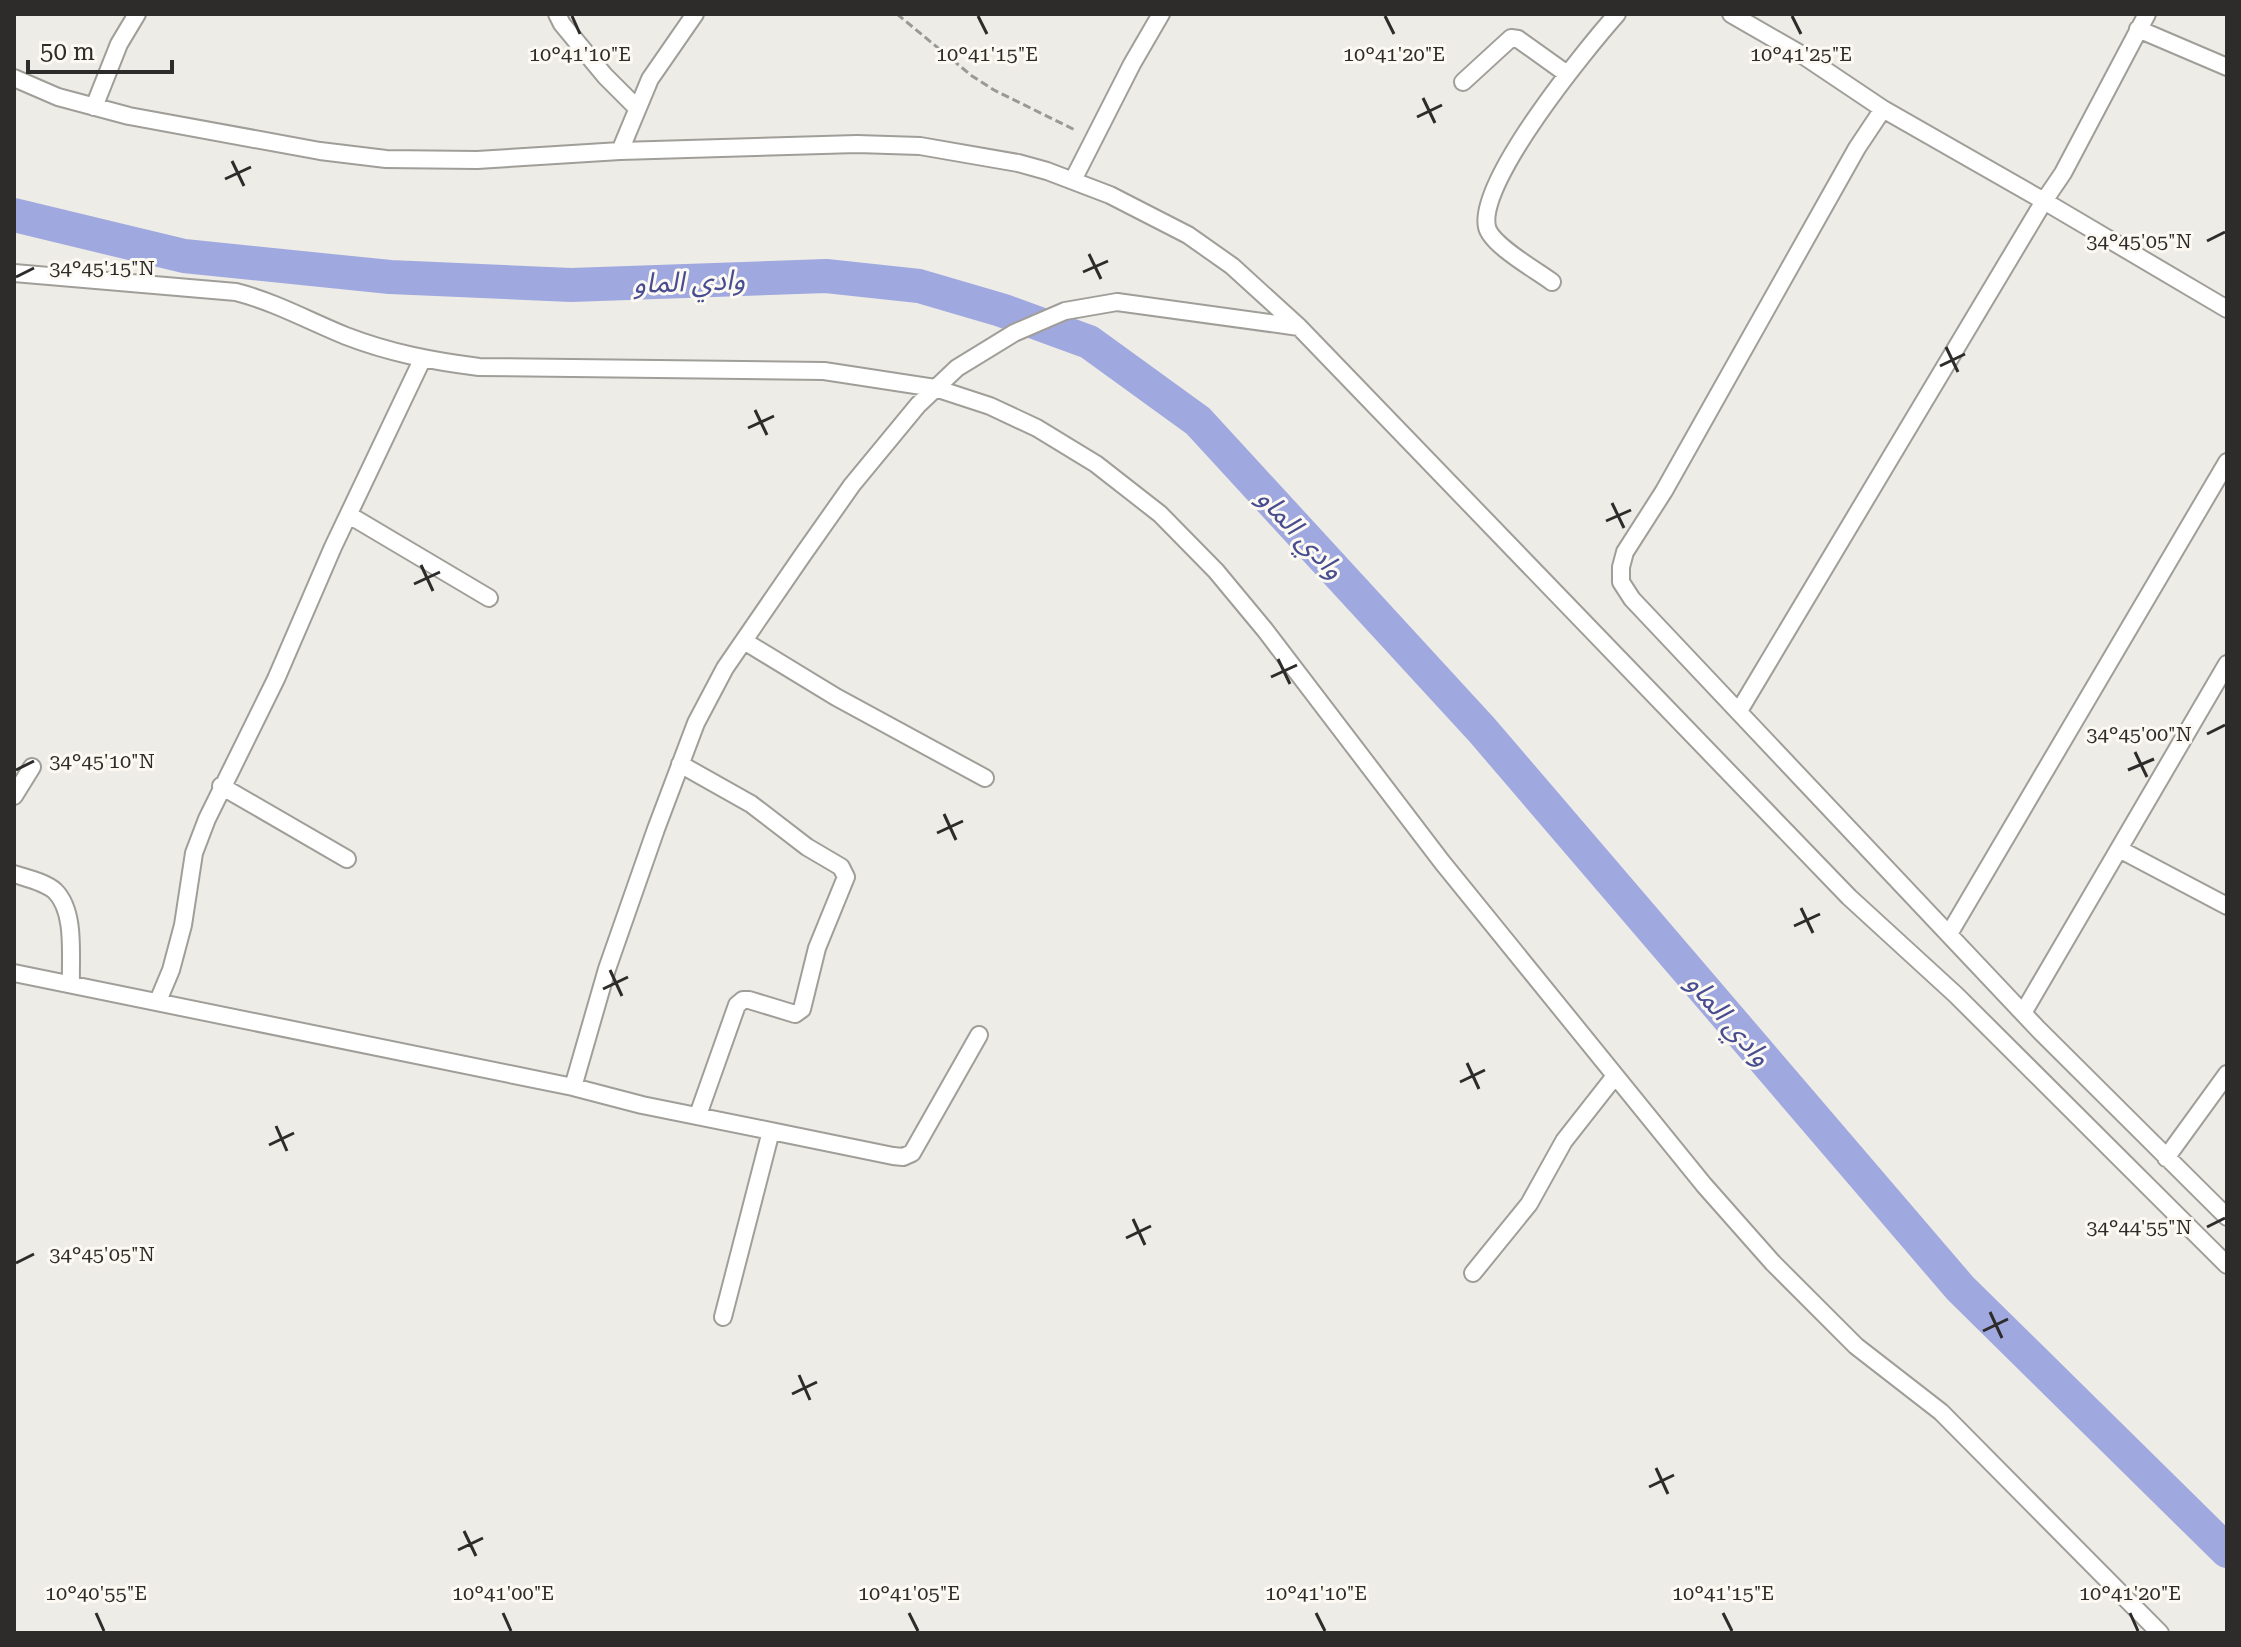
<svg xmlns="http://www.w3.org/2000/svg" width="2241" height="1647" viewBox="0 0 2241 1647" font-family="'Roboto Serif','Noto Sans Arabic',serif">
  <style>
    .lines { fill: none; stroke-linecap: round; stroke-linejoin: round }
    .river { stroke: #a0a9df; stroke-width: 34 }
    .street-casing { stroke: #a09e98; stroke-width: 20 }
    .path { stroke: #9b9995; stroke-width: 3; stroke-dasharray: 8 4; stroke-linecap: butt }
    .street { stroke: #fff; stroke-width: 16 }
    .ticks { fill: none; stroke: #2d2c2a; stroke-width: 3 }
    .labels { text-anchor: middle; stroke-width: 6; stroke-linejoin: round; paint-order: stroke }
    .water-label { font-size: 28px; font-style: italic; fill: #474d90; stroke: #fcf9f3 }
    .ticks-label { font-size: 20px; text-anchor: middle; fill: #2d2c2a; stroke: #fcf9f3; stroke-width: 6; stroke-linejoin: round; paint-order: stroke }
  </style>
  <rect width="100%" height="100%" fill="#eeece6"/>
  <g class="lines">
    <path class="river" d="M14,215l170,41 206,21 181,8 255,-9 93,10 82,24 88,32 109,79 284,309 478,558 267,263"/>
    <defs>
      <path id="street" d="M557,14l5,10 43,52 31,31
        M1731,14l73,42 79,53
        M2147,14l-84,159 -19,28 -161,-92 -26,39 -193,343 -39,61 -4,15v15l11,17 406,430 189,188
        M2138,29l89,38
        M14,78l44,19 71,19 191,35 66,8 91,1 143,-9 237,-7 63,2 98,17 29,8 63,24 78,40 44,31 67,61 550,570 107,98 271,270
        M1463,82l48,-44 7,1 49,35
        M94,107l25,-63 18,-30
        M620,151l30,-72 45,-65
        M1073,180l59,-116 29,-50
        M14,273l222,19c39,10 73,29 110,44 44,17 86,25 133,31l345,4 111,17 55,18 47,22 59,36 64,50 56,57 49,59 177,232 262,323 69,78 83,83 85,66 219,221
        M1552,282c-16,-12 -61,-37 -65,-55 -10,-45 99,-178 130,-213
        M349,515l140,83
        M744,641l92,56 149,81
        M1739,711l305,-510 183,108
        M680,764l71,40 56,43 34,20 5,10 -29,71 -15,61 -7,5 -46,-14h-6l-6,5 -39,110
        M221,786l126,73
        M14,796l18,-29
        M2119,849l108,57
        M14,874c12,4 31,8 41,17 21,21 15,65 16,92
        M1949,934l278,-472
        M14,973l559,114
        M158,1001l13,-31 12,-45 11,-72 13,-34 69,-140 57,-132 89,-187
        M2023,1013l204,-349
        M771,1131l122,25 10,1 9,-4 67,-118
        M2166,1158l61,-84
        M1473,1273l56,-69 35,-63 51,-65
        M723,1317l48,-186 -129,-26 -69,-18 34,-118 49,-140 40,-106 29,-55 77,-112 50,-71 66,-80 39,-37 57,-35 51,-22 52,-9 182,25"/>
    </defs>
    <use href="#street" class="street-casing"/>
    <path class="path" d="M897,14l75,62 22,14 83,41"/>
    <use href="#street" class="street"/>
  </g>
  <path class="ticks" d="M572,16l8,18M978,16l9,18M1385,16l9,18M1792,16l9,18M1423,98l12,25M1417,117l25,-12M232,161l12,25M225,179l26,-12M2207,241l18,-9M1089,254l12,25M1083,272l25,-11M16,277l18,-9M1946,347l12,25M1940,366l25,-12M755,410l12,25M748,428l26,-12M1612,503l12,25M1606,521l25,-11M421,565l12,26M414,584l26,-12M1278,659l12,25M1271,677l26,-12M2207,734l18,-9M2135,752l12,25M16,770l18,-9M2128,770l26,-11M944,814l12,26M937,833l26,-12M1801,908l12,25M1794,926l26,-12M610,970l12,26M603,989l25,-12M1467,1063l12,26M1460,1082l25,-12M276,1126l11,25M269,1145l25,-12M1133,1219l12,26M2207,1227l18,-9M1126,1238l25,-12M16,1263l18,-9M1990,1312l12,26M1983,1331l25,-12M799,1375l11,25M792,1394l25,-12M1656,1468l12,26M1649,1487l25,-12M464,1531l12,25M458,1550l25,-12M96,1613l8,18M503,1613l8,18M909,1613l9,18M1316,1613l9,18M1723,1613l9,18M2130,1613l8,18"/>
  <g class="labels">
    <g class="water-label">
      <text transform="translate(689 281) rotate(-2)" y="10">وادي الماو</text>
      <text transform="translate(1301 533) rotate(47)" y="10">وادي الماو</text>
      <text transform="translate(1729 1019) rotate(49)" y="10">وادي الماو</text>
    </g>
  </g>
  <g class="ticks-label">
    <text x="580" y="61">10°41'10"E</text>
    <text x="987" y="61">10°41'15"E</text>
    <text x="1394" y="61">10°41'20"E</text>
    <text x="1801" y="61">10°41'25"E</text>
    <text x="2139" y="248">34°45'05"N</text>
    <text x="102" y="275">34°45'15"N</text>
    <text x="2139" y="741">34°45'00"N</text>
    <text x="102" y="768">34°45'10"N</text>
    <text x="2139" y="1234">34°44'55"N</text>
    <text x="102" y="1261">34°45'05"N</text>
    <text x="503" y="1600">10°41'00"E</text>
    <text x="909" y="1600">10°41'05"E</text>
    <text x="1316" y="1600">10°41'10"E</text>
    <text x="1723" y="1600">10°41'15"E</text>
    <text x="96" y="1600">10°40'55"E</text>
    <text x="2130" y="1600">10°41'20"E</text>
  </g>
  <rect width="2241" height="1647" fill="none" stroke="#2d2c2a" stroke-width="32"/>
  <path d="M28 60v12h144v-12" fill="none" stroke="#2d2c2a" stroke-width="4"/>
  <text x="40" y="60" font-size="24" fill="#2d2c2a" stroke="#fcf9f3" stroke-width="6" paint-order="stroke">50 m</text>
</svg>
